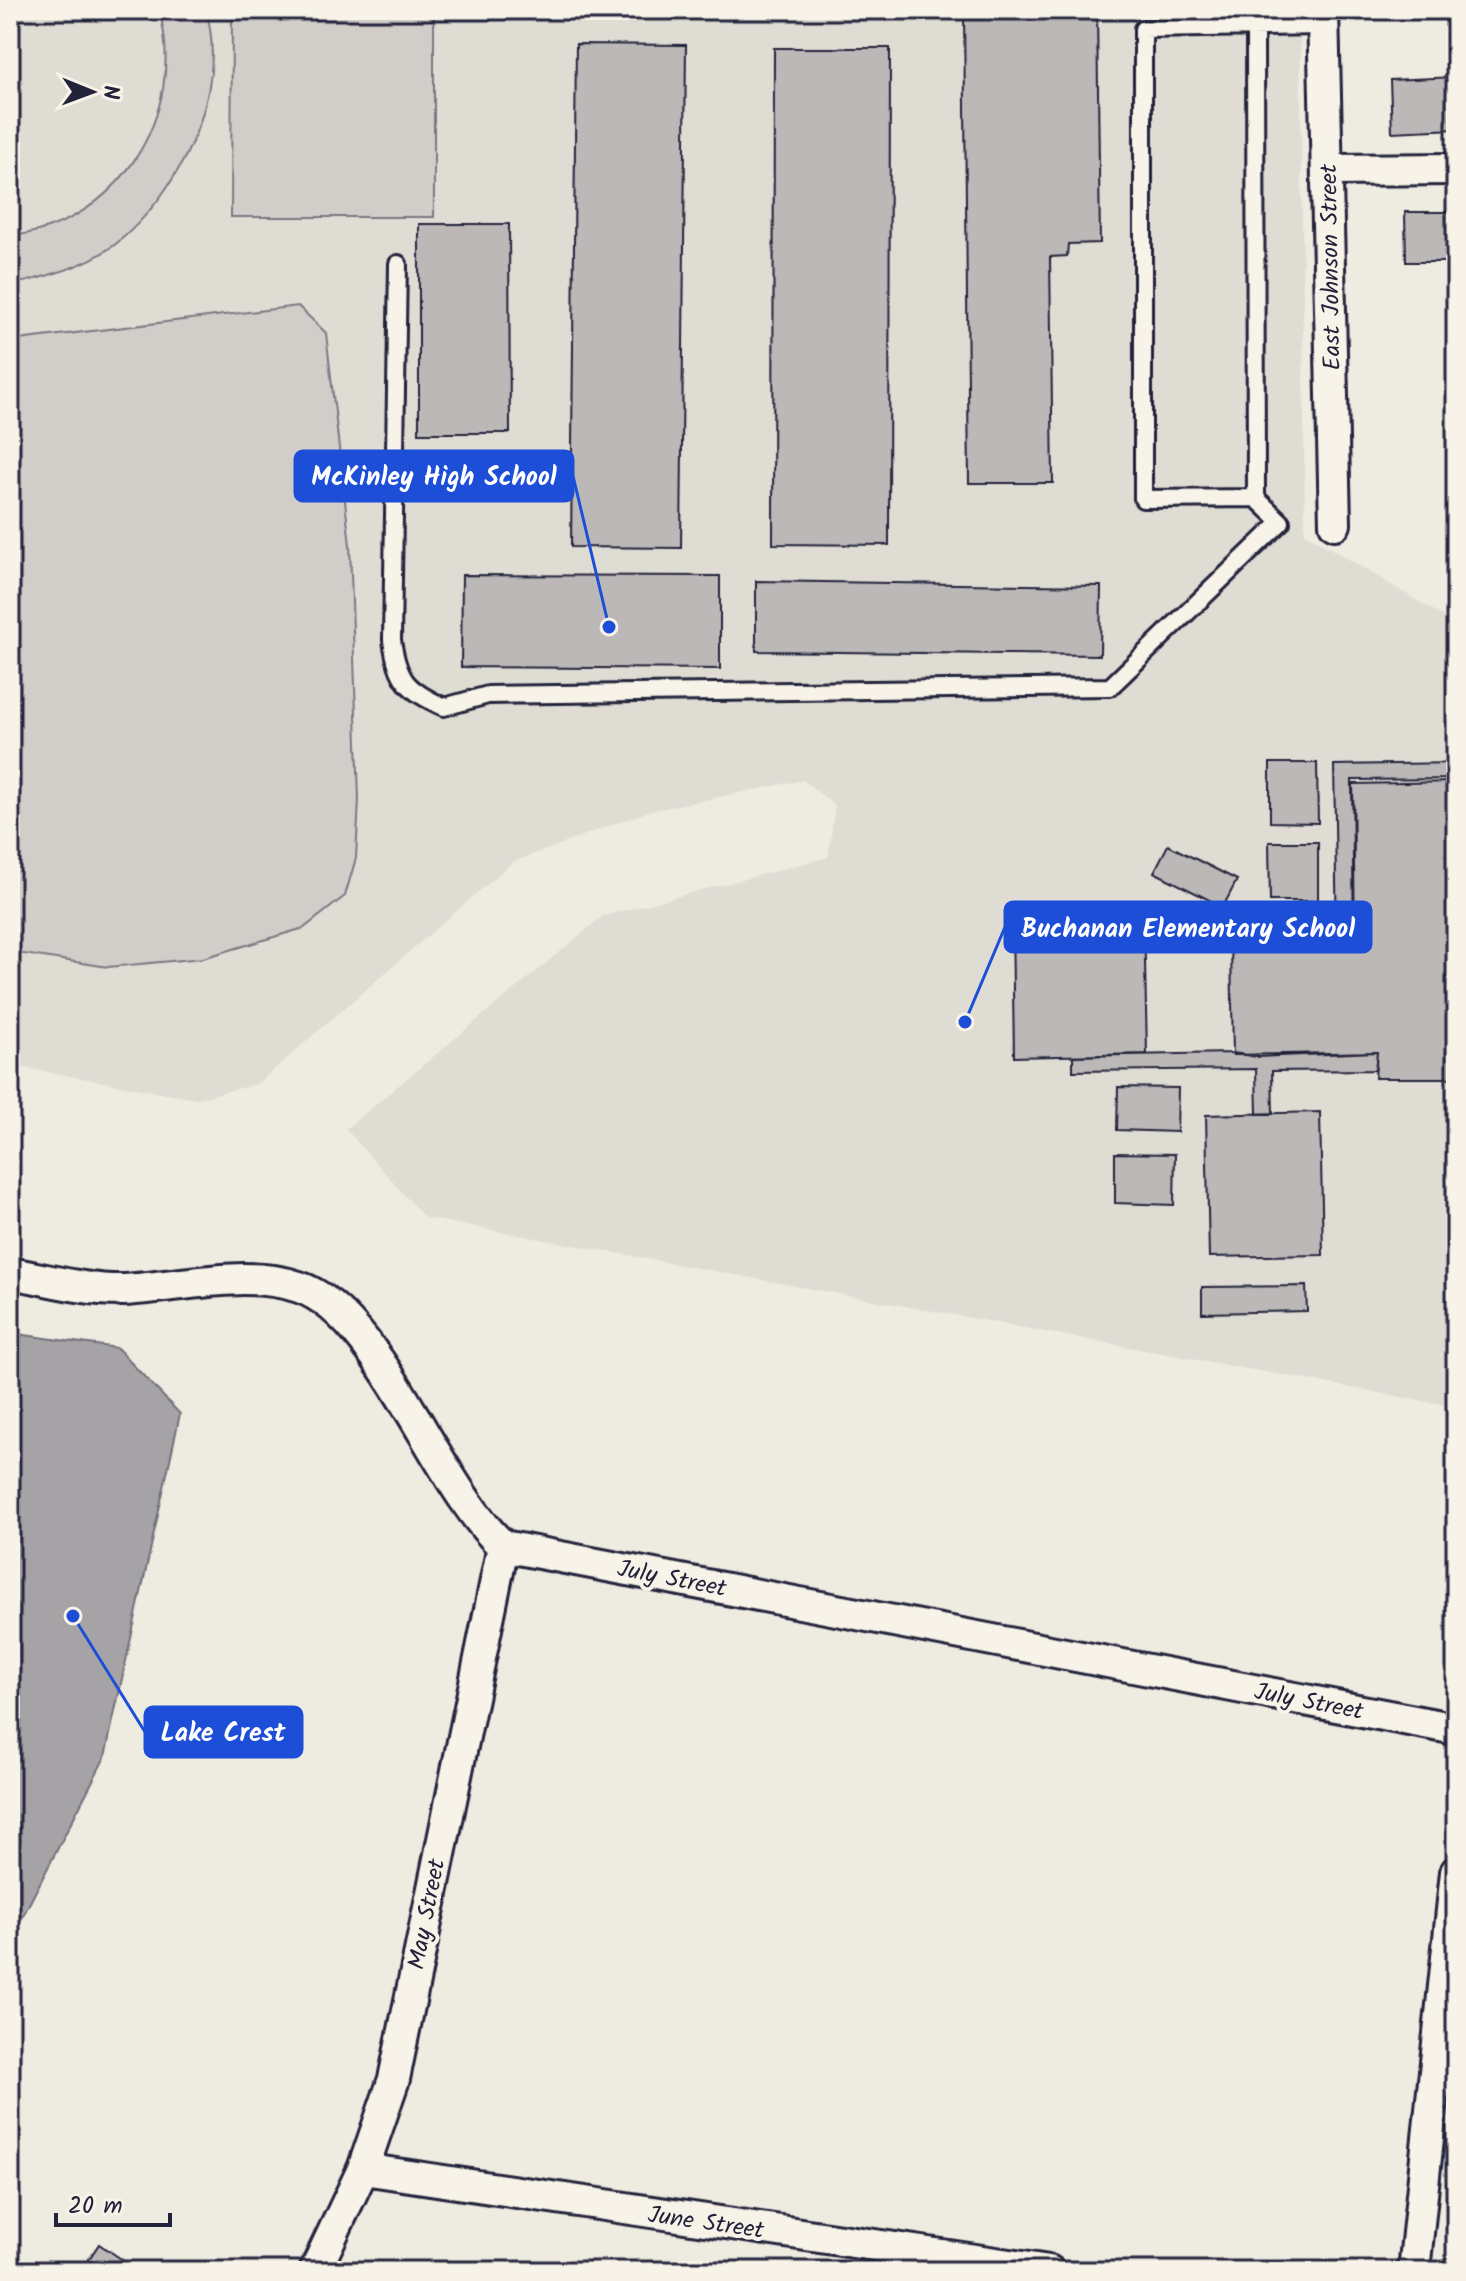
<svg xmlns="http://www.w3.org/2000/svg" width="1466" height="2281" viewBox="0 0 1466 2281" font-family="Kalam,sans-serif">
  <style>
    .built { fill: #dfdcd4 }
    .green { fill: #d1cdc9; stroke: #7a7882; stroke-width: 2 }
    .water { fill: #a6a3a6; stroke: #716f7b; stroke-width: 2 }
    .building { fill: #bbb8b7; stroke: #22223b; stroke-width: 2 }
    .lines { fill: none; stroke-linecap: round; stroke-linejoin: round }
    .service-casing { stroke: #22223b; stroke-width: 22 }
    .minor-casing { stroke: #22223b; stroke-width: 36 }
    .service { stroke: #f7f3e8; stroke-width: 16 }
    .minor { stroke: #f7f3e8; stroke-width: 30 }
    .labels { text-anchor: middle; stroke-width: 8; stroke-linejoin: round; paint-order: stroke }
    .street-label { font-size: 24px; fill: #22223b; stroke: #f7f3e8 }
    .leader { fill: none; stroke: #1d4ed8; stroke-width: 3 }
    .callout-dot { fill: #1d4ed8; stroke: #f7f3e8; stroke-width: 3 }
    .callout { fill: #1d4ed8; stroke: #1d4ed8; stroke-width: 3 }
    .callout-label { font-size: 26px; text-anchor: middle; font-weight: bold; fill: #fff }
  </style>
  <rect width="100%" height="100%" fill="#eeebe1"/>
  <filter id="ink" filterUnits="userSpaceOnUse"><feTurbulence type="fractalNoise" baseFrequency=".0125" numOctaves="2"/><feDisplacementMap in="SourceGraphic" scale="16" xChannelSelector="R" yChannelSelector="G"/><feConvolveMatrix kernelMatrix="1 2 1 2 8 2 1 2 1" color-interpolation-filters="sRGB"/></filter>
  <g filter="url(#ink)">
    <path class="built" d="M10,10h1290l5,523 151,91v783l-1031,-189 -79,-89 257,-213 225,-59 7,-51 -32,-26 -154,31 -136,51 -256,222 -62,15 -185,-34z"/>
    <path class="green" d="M10,10h8l1,188h-9z
      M159,10h47c23,82 -25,180 -89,233 -19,15 -48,27 -71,33 -12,3 -24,8 -36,8v-48c108,-10 178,-123 149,-226z
      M232,10h202v207h-203z
      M298,306l28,27 24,212 9,254 -3,59 -11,38 -41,32 -101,30 -95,9 -98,-15v-611z"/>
    <path class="water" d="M10,1333l107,15 63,66 -75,343 -95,184z"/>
    <path class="building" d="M1097,12l3,231 -32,1 -1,12 -17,1 3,226h-84l-5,-469z
      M576,44l110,1 -5,503 -110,-1z
      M774,48h116l-1,497 -116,-1z
      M1456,77v52l-64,3 -2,-52z
      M1405,212h51v50h-50z
      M419,224h90l1,209h-91z
      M462,575l258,1v93l-259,-2z
      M756,581l345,5 -1,69 -344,-4z
      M1270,763h47l1,60 -48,-1z
      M1456,763v16l-104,1 2,157 -17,1 -3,-173z
      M1456,782v538h-1l-4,-242h-76l2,-26 -144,3 -2,-110 124,-2 -2,-159z
      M1269,842h49v59h-48z
      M1168,845l69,35 -14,27 -69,-35z
      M1144,917l3,137 -133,3 -2,-137z
      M1377,1052l-2,18 -103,1 1,43h-16l-1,-45 -183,2v-15l160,-3 24,4z
      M1118,1087l60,1 -1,44 -60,-2z
      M1320,1112l3,143 -114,2 -3,-142z
      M1115,1153l60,1 -1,51 -59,-2z
      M1306,1286l1,25 -105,2v-26z
      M99,2244l40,27h-58z"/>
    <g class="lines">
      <defs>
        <path id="service" d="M1255,27l1,471 -113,1v-470l180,-3
          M398,264l-6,376c6,41 15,50 52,67l44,-12 622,-8 171,-165 -25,-24"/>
        <path id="minor" d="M1323,10l12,514
          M1328,170l128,-1
          M10,1273c36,6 77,18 114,17 56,-3 121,-21 175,-3 81,27 137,198 204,259l953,183
          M363,2169l686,102
          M315,2271l48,-102 31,-90 109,-533
          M1414,2271l42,-399"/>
      </defs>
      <use href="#service" class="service-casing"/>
      <use href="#minor" class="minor-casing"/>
      <use href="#service" class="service"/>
      <use href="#minor" class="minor"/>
    </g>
  </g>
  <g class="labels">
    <g class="street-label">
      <text transform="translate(1330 267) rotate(-91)" y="8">East Johnson Street</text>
      <text transform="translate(672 1578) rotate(11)" y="8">July Street</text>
      <text transform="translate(1309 1701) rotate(11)" y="8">July Street</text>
      <text transform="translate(426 1914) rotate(-79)" y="8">May Street</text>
      <text transform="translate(706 2222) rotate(8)" y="8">June Street</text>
    </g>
  </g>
  <path class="leader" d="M609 627L573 476M965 1022L1005 927M73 1616L145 1732"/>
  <g class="callout-dot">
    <circle cx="609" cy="627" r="8"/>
    <circle cx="965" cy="1022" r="8"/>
    <circle cx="73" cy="1616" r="8"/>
  </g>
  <g class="callout">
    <rect x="295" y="451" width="278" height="50" rx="8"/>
    <rect x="1005" y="902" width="366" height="50" rx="8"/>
    <rect x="145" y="1707" width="157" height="50" rx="8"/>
  </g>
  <g class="callout-label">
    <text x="434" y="485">McKinley High School</text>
    <text x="1188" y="937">Buchanan Elementary School</text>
    <text x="223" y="1741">Lake Crest</text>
  </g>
  <rect width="1466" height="2281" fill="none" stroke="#f7f3e8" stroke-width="40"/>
  <rect x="20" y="20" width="1426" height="2241" fill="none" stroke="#22223b" stroke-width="3" filter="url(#ink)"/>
  <g transform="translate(92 92) rotate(91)" stroke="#f7f3e8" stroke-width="6" paint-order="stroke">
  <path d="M0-6L14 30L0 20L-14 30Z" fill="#22223b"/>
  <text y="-12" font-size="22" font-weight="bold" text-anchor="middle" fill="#22223b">N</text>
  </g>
  <path d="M56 2213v12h114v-12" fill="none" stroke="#22223b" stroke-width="4"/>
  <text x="68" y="2213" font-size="24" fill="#22223b" stroke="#f7f3e8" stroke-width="6" paint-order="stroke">20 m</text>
</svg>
